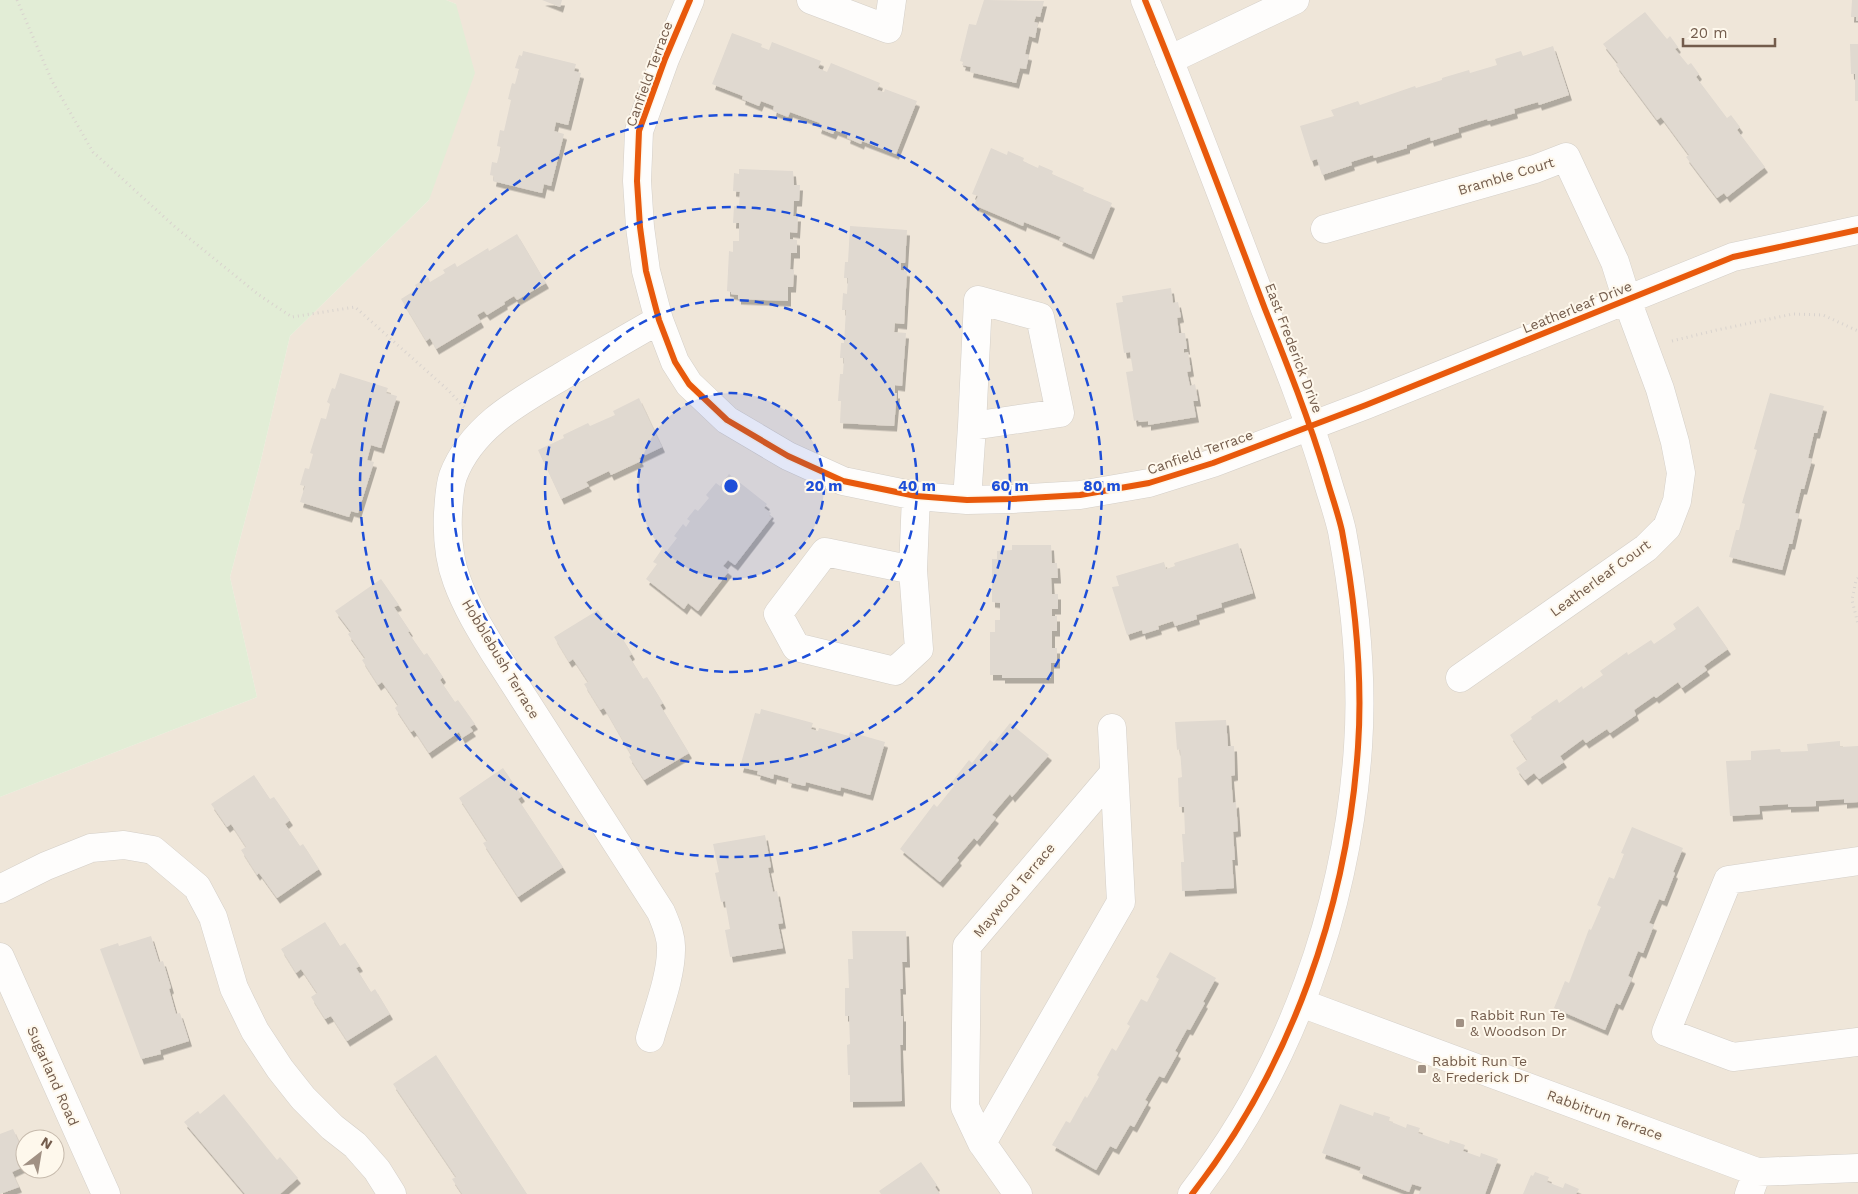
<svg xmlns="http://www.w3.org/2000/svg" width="1858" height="1194" viewBox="0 0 1858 1194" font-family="'Work Sans',sans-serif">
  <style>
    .residential { fill: #efe6d9; fill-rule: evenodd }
    .green { fill: #e2edd6 }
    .building { fill: #e0d9d0; filter: url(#shadow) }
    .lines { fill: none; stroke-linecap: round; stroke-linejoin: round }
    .street-casing { stroke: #d4cfc8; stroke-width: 29 }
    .secondary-casing { stroke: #d6d0c9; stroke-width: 29 }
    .path { stroke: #d9d3ce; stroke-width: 3; stroke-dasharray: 1 4; stroke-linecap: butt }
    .street { stroke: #fefdfc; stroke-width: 28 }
    .secondary { stroke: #fefdfc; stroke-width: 28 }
    .cycleway-casing { stroke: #fef8ec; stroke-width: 9 }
    .cycleway { stroke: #e8590c; stroke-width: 6 }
    .ring { fill: none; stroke: #1d4ed8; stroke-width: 2.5; stroke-dasharray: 9 6 }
    .poi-dot { fill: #a19184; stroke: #fef8ec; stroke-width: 2 }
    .labels { text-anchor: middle; stroke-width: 4; stroke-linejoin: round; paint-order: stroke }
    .street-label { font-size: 14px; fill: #735c4c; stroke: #fef8ec }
    .poi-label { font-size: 14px; fill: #735c4c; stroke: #fef8ec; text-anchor: start }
    .centre { fill: #1d4ed8; stroke: #fef8ec; stroke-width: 2.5 }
    .ring-label { font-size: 15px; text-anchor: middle; font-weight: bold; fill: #1d4ed8; stroke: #fef8ec; stroke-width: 4; stroke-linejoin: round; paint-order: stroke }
  </style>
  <defs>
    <filter id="shadow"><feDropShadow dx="3" dy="5.5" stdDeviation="0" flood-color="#0004"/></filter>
  </defs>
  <rect width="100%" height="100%" fill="#f6f3eb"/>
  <path class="residential" d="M446,0h1412v1194h-1858v-397l257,-100 -27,-120 31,-117 29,-124 139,-136 27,-196zM25,1139h30v30h-30z"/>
  <path class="green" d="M0,0h446l10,4 19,69 -46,127 -139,136 -29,124 -31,117 27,120 -257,100z"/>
  <path class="building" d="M542,0h20l-2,7z
    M984,0l60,1 -4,16 -4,-1 -2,6 4,1 -3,15 -6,-2 -4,18 4,1 -3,14 -6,-1 -4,15 -46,-11 1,-5 -9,-2 1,-3 -3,-1 9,-37 7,1z
    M1852,0h6v21h-2v-4h-5z
    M1645,12l22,27 3,-3 8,11 -3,2 13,16 3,-2 8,11 -3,3 31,41 4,-3 9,12 -3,3 28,37 -38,30 -3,-4 -7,5 -31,-41 3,-2 -28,-38 -4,3 -41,-55 2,-2 -15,-19z
    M732,33l30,11 -1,3 8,3 3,-8 49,19 -3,7 9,4 4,-9 49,20 -3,7 7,2 1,-3 32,12 -21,53 -34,-13 -1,3 -14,-6 1,-3 -13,-5 -2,4 -15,-6 2,-5 -30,-11 -2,5 -15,-6 1,-5 -13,-5 -2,5 -17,-7 1,-3 -31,-12z
    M1850,44h8v57h-3v-27h-4z
    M1553,46l16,49 -30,10 -1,-3 -24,7 1,4 -27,8 -1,-2 -29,9 1,4 -28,9 -1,-4 -23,8v3l-33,10 -1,-3 -22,7 1,3 -30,10 -5,-16 -6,2 -11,-35 34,-10 -3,-6 27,-9 2,4 55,-19 1,2 26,-8v-2l27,-8 1,3 27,-8 -2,-6 26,-8 2,5z
    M523,51l53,13 -2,7 7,2 -13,52 -12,-3 -2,9 10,3 -13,52 -7,-2 -2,9 -49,-12 1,-5 -4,-1 2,-13 5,1 4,-16 -4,-1 3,-16 4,1 7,-31 -3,-1 4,-16 3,1 4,-15 -4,-1 4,-13 3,1z
    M991,148l16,7 1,-4 16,7 -1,3 15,7 1,-3 14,6 -1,3 32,14 -1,3 29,12 -21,51 -32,-14 2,-3 -37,-15 -1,4 -49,-21 4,-9 -6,-2z
    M739,169l54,2 1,14h6l-1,16h-5l-1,15h5l-1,17 -7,-1v7l7,1v13h-6l-1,16 4,1 -1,17h-5v14l-50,-2v-4l-7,-1v-2l-4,-1 2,-40 4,1v-11h6v-18h-6l1,-17 5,1 1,-15 -7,-1 1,-18 5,1z
    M850,226l57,4 -2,33h-4v7l6,1 -3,53 -9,-1 -1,9 12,1 -4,53 -7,-1v8h2l-3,33 -54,-3 1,-22h-3l2,-27h3l1,-16h-4l1,-15h3l2,-33h-4l1,-17 4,1 1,-16h-4l1,-16h3z
    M517,234l29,49 -29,17 -3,-4 -10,6 1,2 -18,11 -3,-4 -7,4 4,7 -45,27 -6,-11 -4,3 -25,-42 16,-10 -2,-4 13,-8 2,5 15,-9 -2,-3 12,-7 2,4 31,-19 1,3z
    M1171,288l2,15 5,-1 3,15 -4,1 2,15h6l2,16h-3v4l4,-1 3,19 -4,1 3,14 5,-2 3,17h-5l3,16 -48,8v-4l-9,1 -1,-2 -4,1 -8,-49 7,-1 -3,-19 -6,1 -8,-50 7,-1 -1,-6z
    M340,373l48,15 -2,5 11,3 -16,52 -10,-3 -4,15 7,2 -16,51 -7,-2 -2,6 -49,-15 5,-16 -5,-1 5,-17 4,1 4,-15 -3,-1 11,-35 5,1 4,-15 -3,-2 5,-14 3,1z
    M1770,393l54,13 -7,27h-3l-6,25 4,1 -8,30h-3l-6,24 4,1 -7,30h-3l-7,26 -53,-13 7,-27h3l6,-26 -3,-1 15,-53 -3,-1z
    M639,398l23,49 -23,11 2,3 -30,14 -2,-4 -23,11 3,4 -28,13 -23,-49 26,-12 -1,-3 25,-12 2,3 25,-11 -2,-4z
    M729,474l38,30 -3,4 7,5 -2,3 3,1 -37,48 -7,-5 -5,6 6,5 -31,40 -10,-8 -4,6 -38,-30 11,-15 -4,-2 9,-13 4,3 11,-14 -3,-2 9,-12 3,3 4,-6 -3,-2 8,-10 3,2 11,-13 -3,-3 10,-12 4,3z
    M1238,543l15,50 -32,10 1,4 -26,8 1,4 -22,7 -2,-5 -15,5 1,3 -16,5 -1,-4 -15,5 -15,-48 7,-1 -3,-10 48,-14 2,7 9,-3 -1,-3z
    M1012,545h39l1,18h5l1,15h-7l1,16h6v15h-6v7h5v15h-5v17h5v15h-6v15h-49v-3h-12v-43h5v-12h5v-17l-8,-1v-43h5v-8l15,-1z
    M381,579l18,26 -5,2 16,24 -2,1 16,23 3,-2 16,24 -3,3 15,22 3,-2 17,24 -5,3 3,4 -11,7 -3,-6 -30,21 -15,-23 -3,2 -16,-24 3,-3 -16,-23 -4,3 -16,-25 3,-2 -17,-24 3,-2 -16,-21z
    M1698,606l30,43 -24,17 3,4 -25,18 -4,-6 -22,16 -2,-2 -20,14 2,5 -26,18 -3,-4 -21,14 -3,-4 -23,17 4,6 -25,17 -5,-6 -9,7 -9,-12 11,-8 -17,-25 22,-16 -1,-2 26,-18 2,4 23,-17 1,3 20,-14 -3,-4 27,-19 1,3 23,-15 3,4 22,-15 -3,-5z
    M598,610l14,23 5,-3 15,24 -3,2 14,23 4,-2 16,26 -3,2 29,48 -45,27 -15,-23 2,-2 -27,-47 -4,2 -16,-26 4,-2 -15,-23 -4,3 -15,-25z
    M761,709l52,14 -2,6 7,2 1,-3 30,8 1,-4 35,10 -15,53 -29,-8 -1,4 -34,-9 -1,4 -17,-4 1,-4 -15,-4 -1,5 -16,-5 1,-3 -18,-4 15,-54 5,1z
    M1226,720l2,26h6l1,29 -4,1 2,27 3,-1 2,29 -5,1 2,28h-3l2,28 -52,3 -1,-29h3l-2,-28h3l-1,-27h-5l-1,-29 4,-1 -2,-28 -3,1 -2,-28z
    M1010,723l39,32 -37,42 -2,-3 -18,21 4,3 -19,23 -3,-3 -17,20 2,2 -19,22 -40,-33 34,-45 3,3 17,-21 -3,-3 18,-23 3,3 18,-23 4,3z
    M1840,741v6l18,-1v56l-14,1v-4l-28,2v5l-28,1v-3l-29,2 1,8 -30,2 -4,-55 25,-1v-9l29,-2 1,3 27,-1 -1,-7z
    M503,768l19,28 -4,3 45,68 -45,30 -35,-54 4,-2 -28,-43z
    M254,775l16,24 4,-2 16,23 -5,4 15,22 3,-2 16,25 -42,29 -18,-25 -2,2 -16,-25 5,-3 -15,-23 -4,3 -16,-23z
    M1632,827l51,21 -10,24 2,1 -11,28 -5,-2 -10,24 5,2 -11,28 -5,-2 -10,25 4,2 -12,27 -4,-2 -11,27 -51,-22 11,-27 4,2 20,-54 2,1 10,-23 -4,-2 12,-28 5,2 10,-25 -3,-1z
    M765,835l6,32 -3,1 5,24 4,-1 6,32 -5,1 5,24 -53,9 -5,-27 5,-1 -5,-28 -4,1 -6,-29 4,-1 -6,-28z
    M325,922l15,24 5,-3 15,23 -4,2 15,24 4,-3 15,25 -43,27 -16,-25 -6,3 -14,-22 6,-4 -16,-24 -5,4 -15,-24z
    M852,931h54l1,31h-5l1,27h-3l1,27h2v29h-3l2,56 -52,1v-27h-2l-1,-30 3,-1 -1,-28h-4v-28h4l-1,-29h5z
    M151,936l8,26 4,-1 8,27 -2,1 7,25 4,-1 9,28 -29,9 1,4 -20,5 -41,-110 18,-6 1,3z
    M1170,952l46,26 -13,24 2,1 -15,27 -3,-1 -12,22 3,2 -14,25 -5,-2 -14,24 3,2 -14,25 -4,-2 -14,24 -6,-3 -14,24 -44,-25 14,-24 4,2 15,-27 2,2 12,-21 -2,-2 15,-27 4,3 14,-25 -3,-2 14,-25 6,3 12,-23 -3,-2z
    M436,1055l91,139h-65l-10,-15 4,-2 -63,-93z
    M224,1094l53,66 3,-3 18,21 -18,16h-35l-61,-72 14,-11 2,3z
    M1340,1104l33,12 1,-4 16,5 -1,4 17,7 1,-4 13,4 -2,5 31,11 1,-4 15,5 -2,6 17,6 1,-4 17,6 -13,35h-66l3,-7 -10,-3 -3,8 -50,-19 2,-6 -39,-14z
    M13,1129l12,26v11l-13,6 7,15 -19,7v-60z
    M921,1162l16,23 -2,2 5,7h-59l-2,-3z
    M1535,1172l14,5 -2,5 16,6 2,-5 14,6 -3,5h-53l8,-19 2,1z"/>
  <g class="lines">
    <defs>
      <path id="street" d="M690,0l-25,59 -26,72 -2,50 3,46 6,44 13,49 16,42 14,22 38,36 61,36 55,25 73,15 51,4 45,-1 68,-4 69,-12 64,-20 153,-58 367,-148 125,-27
        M811,0l77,29 4,-29
        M1169,60l126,-60
        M1325,229l210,-60 31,-12 49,105 12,38 33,89 15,53 6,31 -4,28 -10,26 -21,21 -186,130
        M978,300l62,17 20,96 -88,13z
        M967,500l5,-74
        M825,552l88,18 6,79 -24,22 -99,-24 -18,-33z
        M913,570l3,-74
        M1858,861l-130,19 -62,152 67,25 125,-15
        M0,889l46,-23 45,-18 33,-3 29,5 44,37 16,30 21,71 21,43 25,38 23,29 29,29 23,18 22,25 15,24
        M0,957l106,237
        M1301,1003l456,169 101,-4
        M650,1038c7,-26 21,-61 21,-88 1,-13 -5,-26 -10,-38l-167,-260c-14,-23 -28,-46 -37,-71 -8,-21 -10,-46 -9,-68 1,-12 1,-25 5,-37 19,-50 67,-75 111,-101 31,-18 63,-37 95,-55
        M982,1143l139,-241 -9,-174
        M1018,1194l-36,-51 -17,-36 2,-161 147,-173
        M1749,1194l8,-22"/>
      <path id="secondary" d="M1145,0c42,102 81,206 120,309 22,55 44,110 61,167 5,18 12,37 16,55 13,70 21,144 16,216 -11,160 -67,320 -166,447"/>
    </defs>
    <use href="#street" class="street-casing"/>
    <use href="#secondary" class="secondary-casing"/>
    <path class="path" d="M17,0l35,81 41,71 81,74 85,69 33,22 63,-10 92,82 18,19
      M1672,341l45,-11 76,-16 30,1 35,16
      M1858,578l-2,2 -4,20 6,24"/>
    <use href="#street" class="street"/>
    <use href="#secondary" class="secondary"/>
    <defs>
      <path id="cycleway" d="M690,0l-25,59 -26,72 -2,50 3,46 6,44 13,49 16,42 14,22 38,36 61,36 55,25 73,15 51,4 45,-1 68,-4 69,-12 64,-20 153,-58 367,-148 125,-27
        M1145,0c42,102 81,206 120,309 22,55 44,110 61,167 5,18 12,37 16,55 13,70 21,144 16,216 -11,160 -67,320 -166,447"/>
    </defs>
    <use href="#cycleway" class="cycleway-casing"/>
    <use href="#cycleway" class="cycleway"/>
  </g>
  <circle cx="731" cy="486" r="93" fill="#1d4ed8" fill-opacity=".12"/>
  <g class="ring">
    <circle cx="731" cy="486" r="93"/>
    <circle cx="731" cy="486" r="186"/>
    <circle cx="731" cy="486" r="279"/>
    <circle cx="731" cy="486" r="371"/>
  </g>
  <g class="poi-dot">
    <rect x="1455" y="1018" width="10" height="10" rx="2.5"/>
    <rect x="1417" y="1064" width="10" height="10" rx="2.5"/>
  </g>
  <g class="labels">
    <g class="street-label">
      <text transform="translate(649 74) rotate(-70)" y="5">Canfield Terrace</text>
      <text transform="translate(1506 176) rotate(-17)" y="5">Bramble Court</text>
      <text transform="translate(1577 307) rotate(-22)" y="5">Leatherleaf Drive</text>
      <text transform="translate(1294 348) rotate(69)" y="5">East Frederick Drive</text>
      <text transform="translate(1200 452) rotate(-19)" y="5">Canfield Terrace</text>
      <text transform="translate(1600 578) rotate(-36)" y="5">Leatherleaf Court</text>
      <text transform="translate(501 659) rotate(59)" y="5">Hobblebush Terrace</text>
      <text transform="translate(1014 890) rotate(-50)" y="5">Maywood Terrace</text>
      <text transform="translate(53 1076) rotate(66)" y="5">Sugarland Road</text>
      <text transform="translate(1605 1115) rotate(20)" y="5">Rabbitrun Terrace</text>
    </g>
    <g class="poi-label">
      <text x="1470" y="1020">Rabbit Run Te<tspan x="1470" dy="16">&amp; Woodson Dr</tspan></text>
      <text x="1432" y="1066">Rabbit Run Te<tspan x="1432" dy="16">&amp; Frederick Dr</tspan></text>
    </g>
  </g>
  <circle cx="731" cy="486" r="8" class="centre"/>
  <g class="ring-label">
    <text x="824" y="491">20 m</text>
    <text x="917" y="491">40 m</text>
    <text x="1010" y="491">60 m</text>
    <text x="1102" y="491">80 m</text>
  </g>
  <g transform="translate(40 1154) rotate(31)"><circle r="24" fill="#fef8ec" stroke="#c6baac"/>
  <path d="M0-4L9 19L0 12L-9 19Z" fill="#a19184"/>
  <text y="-8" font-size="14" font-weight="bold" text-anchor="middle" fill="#735c4c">N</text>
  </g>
  <path d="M1683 38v8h92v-8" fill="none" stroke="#735c4c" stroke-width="2.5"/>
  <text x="1690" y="38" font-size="15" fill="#735c4c" stroke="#fef8ec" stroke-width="4" paint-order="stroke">20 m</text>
</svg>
